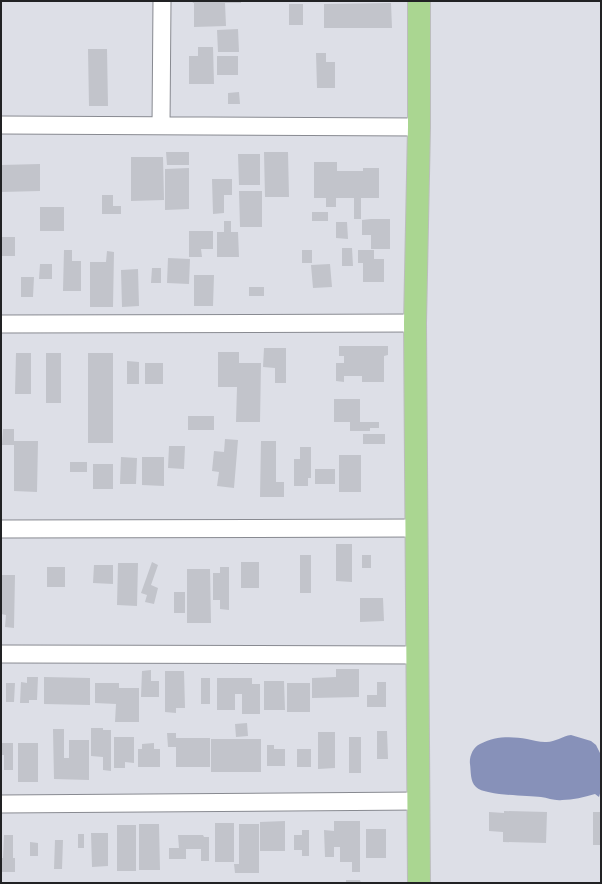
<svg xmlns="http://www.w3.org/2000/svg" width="602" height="884" viewBox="0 0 602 884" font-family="Inter,sans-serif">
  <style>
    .water { fill: #8791b9 }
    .building { fill: #c2c4cb }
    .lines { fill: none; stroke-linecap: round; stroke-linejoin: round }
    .minor-casing { stroke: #888a91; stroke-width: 19 }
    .major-casing { stroke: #bcbdbd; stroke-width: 24 }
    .minor { stroke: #fff; stroke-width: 17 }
    .major { stroke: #aad691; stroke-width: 22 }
  </style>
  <rect width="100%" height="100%" fill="#dddfe7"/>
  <path class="water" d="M571,735l20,6 5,4 5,10v35l-2,7 -4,-3c-11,3 -22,6 -33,6 -7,1 -14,-2 -21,-3 -14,-2 -56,-1 -65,-10 -6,-5 -5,-16 -6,-23 -1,-7 3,-17 10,-20 14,-8 32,-8 47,-5 6,1 12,3 18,3 9,1 17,-6 26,-7z"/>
  <path class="building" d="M192,1h49v2h-16l1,23 -32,1v-24h-1z
    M391,3l1,25h-68v-24z
    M289,4h14v21h-14z
    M238,29l1,23h-21l-1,-22z
    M198,47h15l1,37h-25v-28h9z
    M88,49h19l1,57h-19z
    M316,53h10v9h9v26h-18z
    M217,56h21v19h-21z
    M239,92l1,12h-12v-11z
    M166,152h23v13h-22z
    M264,152h24l1,45h-24z
    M238,154h22v31h-21z
    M131,157h32l1,43 -33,1z
    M314,162h23v9h26v-3h16v30h-18v21h-7v-21h-18v9h-10v-9h-12z
    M40,164v27l-39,1v-27z
    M189,168v41l-24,1v-41z
    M212,179h20v16h-8v18l-11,1z
    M239,191h23v36h-22z
    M102,195h11v11h8v8h-19z
    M40,207h24v24h-24z
    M312,212h16v9h-16z
    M371,219h19v30h-19v-14h-9v-15z
    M224,221h7v11h7l1,25h-22v-25h7z
    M336,222h11l1,17 -12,-1z
    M189,231h24v18h-12l1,8h-13z
    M1,237h14v19h-14z
    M342,248h10l1,18h-11z
    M64,250h8v11h9v30h-18z
    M302,250h10v13h-10z
    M358,250h16v9h10v23h-21v-19h-5z
    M107,251l7,1 -1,55h-23v-45h16z
    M168,258l22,1 -1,25 -22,-1z
    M40,264h12v15h-13z
    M330,264l2,23 -19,1 -2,-23z
    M152,268h9v15h-10z
    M138,269l1,37 -17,1 -1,-37z
    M194,275h20l-1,31h-19z
    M21,277h13l-1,20h-12z
    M249,287h15v9h-15z
    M339,346h49v9l-4,1v26h-22v-6h-18v6l-8,-1v-18h8v-7h-5z
    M264,348h22v35h-11v-15l-12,-1z
    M218,352h21v11h22l-1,59h-24l1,-35h-19z
    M16,353h15v41h-16z
    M46,353h15v50h-15z
    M88,353h25v90h-25z
    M127,361l12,1v22h-12z
    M145,363h18v21h-18z
    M334,399h26v23h19v6h-9v3h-20v-9h-16z
    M188,416h26v14h-26z
    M3,429h11v12h24l-1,51 -23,-1v-46h-12z
    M363,434h22v10h-22z
    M225,439l13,1 -4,48 -17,-2 2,-14 -7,-1 2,-20 10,1z
    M261,441h15v41h8v15h-24z
    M169,446h16l-1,23 -16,-1z
    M300,447h11v31h-3v8h-14v-27h6z
    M339,455h22v37h-22z
    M121,457l16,1 -1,26h-16z
    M142,457h22v29l-22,-1z
    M70,462h17v10h-17z
    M93,464h20v25h-20z
    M315,469h20v15h-20z
    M336,544h16v38l-16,-1z
    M300,555h11v38h-11z
    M362,555h9v13h-9z
    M152,562l6,3 -7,20 7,3 -4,16 -9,-2 2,-7 -6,-2z
    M241,562h18v26h-18z
    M118,563h20l-1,43 -20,-1z
    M94,565h19v19l-20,-1z
    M47,567h18v20h-18z
    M220,567h9v43l-9,-1v-9h-7v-27h7z
    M187,569h23l1,54h-24z
    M1,575h14l-1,53 -9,-1 1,-12 -5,-1z
    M174,592h11v21h-11z
    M360,598h23l1,23 -24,1z
    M336,669h23v28l-47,1v-20l24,-1z
    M151,670v11h8v16h-18l1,-26z
    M165,671h19l1,37h-9v5l-11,-1z
    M27,677h11l-1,23h-8v3h-9l1,-21 6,1z
    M44,677l46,1v27l-46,-1z
    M201,678h9v26h-9z
    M217,678h35v6h8v30h-18v-20h-7v16h-18z
    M264,681h20l1,29h-21z
    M377,682h9v25h-19v-12h10z
    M6,683h9l-1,19h-8z
    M95,683h24v5h20v34h-24l1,-18 -21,-1z
    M287,683h23v29h-23z
    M247,723l1,13 -12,1 -1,-13z
    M91,728h12v2h8v41l-8,-1v-13l-12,-1z
    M53,729h11v29h5v-18h20v40l-35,-1z
    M377,731h10l1,28h-11z
    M318,732h17v36l-17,1z
    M167,733h9v5h34v29h-34v-20h-8z
    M114,737h20v26l-9,-1v6h-11z
    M349,737h12v36h-12z
    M211,739h50v33h-50z
    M1,743h12v27h-9v-15h-3z
    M18,743h20v39h-20z
    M154,743v6h6v18h-22v-18h4v-5z
    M267,745h7v4h11v17h-18z
    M297,749h14v18h-14z
    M504,811l43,1 -1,31 -43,-1v-10l-14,-1v-19l15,1z
    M593,812h8v33h-8z
    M285,821v30h-25v-29z
    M334,821h26v51h-8v-10h-12v-15h-6v10h-9l-1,-27 10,1z
    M215,823h19v39h-19z
    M139,824h20l1,46h-21z
    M239,824h20v49h-24l-1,-9h5z
    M117,825h19v46h-19z
    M366,829h20v29h-20z
    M302,830h7v26h-7v-6h-8v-15h8z
    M91,833h17v33l-16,1z
    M78,834h6v14h-6z
    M4,835h9v23h2v14h-14v-14h2z
    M178,835h25l1,2h5v24h-8v-12h-15v10h-17v-11h10z
    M55,840h8l-1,29h-8z
    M30,842l8,1v13h-8z
    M346,880h14l1,3h-15z"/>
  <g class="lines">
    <defs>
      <path id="minor" d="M1,125l418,2
        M161,126l1,-125
        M1,324l414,-1
        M1,529l416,-1
        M1,654l417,1
        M1,804l418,-3"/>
      <path id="major" d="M419,883l-4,-560 4,-196v-126"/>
    </defs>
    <use href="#minor" class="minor-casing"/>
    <use href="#major" class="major-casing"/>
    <use href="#minor" class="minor"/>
    <use href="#major" class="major"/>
  </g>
  <rect width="602" height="884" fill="none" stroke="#212224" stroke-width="4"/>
</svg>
